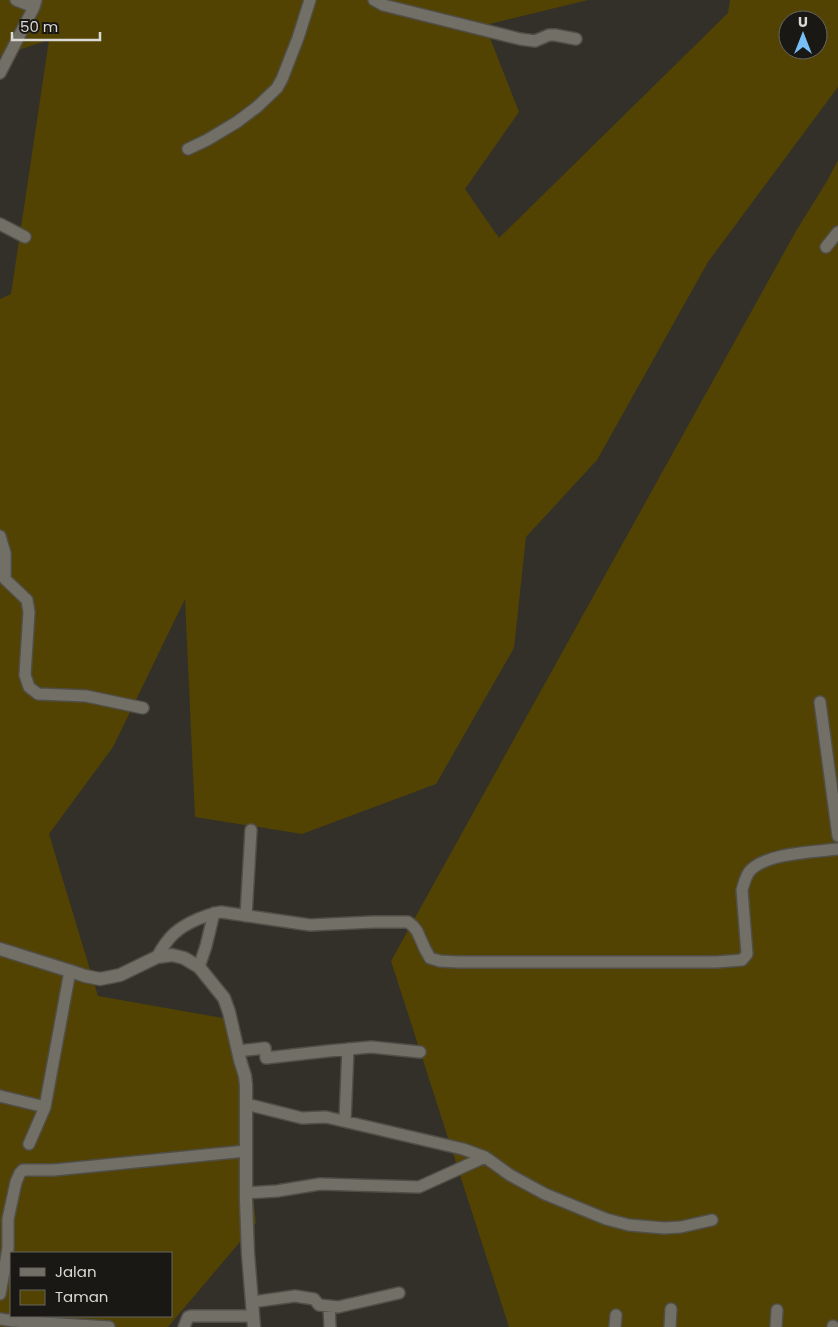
<svg xmlns="http://www.w3.org/2000/svg" width="838" height="1327" viewBox="0 0 838 1327" font-family="Poppins,sans-serif">
  <style>
    .green { fill: #524303; fill-rule: evenodd }
    .lines { fill: none; stroke-linecap: round; stroke-linejoin: round }
    .minor-casing { stroke: #504e47; stroke-width: 14 }
    .tertiary-casing { stroke: #504e47; stroke-width: 15 }
    .minor { stroke: #726f66; stroke-width: 11 }
    .tertiary { stroke: #726f66; stroke-width: 12 }
  </style>
  <rect width="100%" height="100%" fill="#323028"/>
  <path class="green" d="M0,0h588l-103,25 34,87 -54,77 34,49 229,-225 2,-13h108v87l-130,175 -111,198 -71,77 -12,111 -78,136 -134,50 -107,-17 -10,-218 -72,148 -64,87 49,162 136,24 22,203 -88,104h-168v-1028l11,-5 38,-254 -49,16zM788,20h30v30h-30zM11,1253h160v63h-160z
    M838,160v1167h-329l-118,-366 405,-730 31,-50z"/>
  <g class="lines">
    <defs>
      <path id="minor" d="M16,0l18,7
        M374,0l9,5 137,34 15,2 14,-6h6l21,4
        M0,73l34,-66 2,-7
        M188,149l19,-9 30,-18 20,-15 20,-19 5,-9 16,-41 12,-38
        M0,224l25,13
        M826,247l12,-15
        M0,536l5,17v26l22,21 2,12 -4,63 4,12 9,7 48,2 57,12
        M820,702l18,134
        M246,916l5,-86
        M157,957c11,-20 20,-29 41,-38 8,-3 15,-6 23,-7l89,13 63,-3h35l5,4 4,5 8,18 5,9 10,3 18,1h258l26,-2 5,-6 -5,-64c2,-6 3,-12 7,-18 15,-19 65,-20 89,-23
        M199,967l7,-21 8,-33
        M238,1051l27,-3 1,10 62,-7 43,-4 49,5
        M0,1096l45,11
        M246,1104l56,14 24,-1 137,32 22,8 25,18 35,19 61,25 23,6 35,3 17,-1 31,-7
        M345,1121l3,-72
        M29,1144l16,-37 25,-136
        M246,1193l31,-2 43,-7 99,3 66,-30
        M0,1294l8,-46v-29l8,-37 4,-9 3,-3h31l192,-19
        M252,1302l43,-6 19,3 5,6 19,2 61,-14
        M329,1306l1,21
        M0,1319l13,2 96,6
        M184,1327l4,-10 3,-1h62
        M615,1327l1,-12
        M670,1327l1,-18
        M776,1327l1,-17
        M833,1327v-1"/>
      <path id="tertiary" d="M0,949l70,22 15,5 15,3 20,-4 37,-18 15,-2 12,3 15,9 25,31 5,14 11,48 5,16 1,9v115l2,54 6,73"/>
    </defs>
    <use href="#minor" class="minor-casing"/>
    <use href="#tertiary" class="tertiary-casing"/>
    <use href="#minor" class="minor"/>
    <use href="#tertiary" class="tertiary"/>
  </g>
  <rect x="10" y="1252" width="162" height="65" fill="#191814" stroke="#666560"/>
  <rect x="20" y="1268" width="25" height="8" fill="#726f66" stroke="#666560"/>
  <text x="55" y="1277" font-size="15" fill="#dad9d3">Jalan</text>
  <rect x="20" y="1290" width="25" height="15" fill="#524303" stroke="#666560"/>
  <text x="55" y="1302" font-size="15" fill="#dad9d3">Taman</text>
  <g transform="translate(803 35)"><circle r="24" fill="#191814" stroke="#666560"/>
  <path d="M0-4L9 19L0 12L-9 19Z" fill="#78bff7"/>
  <text y="-8" font-size="14" font-weight="bold" text-anchor="middle" fill="#dad9d3">U</text>
  </g>
  <path d="M12 32v8h88v-8" fill="none" stroke="#dad9d3" stroke-width="2.5"/>
  <text x="20" y="32" font-size="15" fill="#dad9d3" stroke="#191814" stroke-width="4" paint-order="stroke">50 m</text>
</svg>
